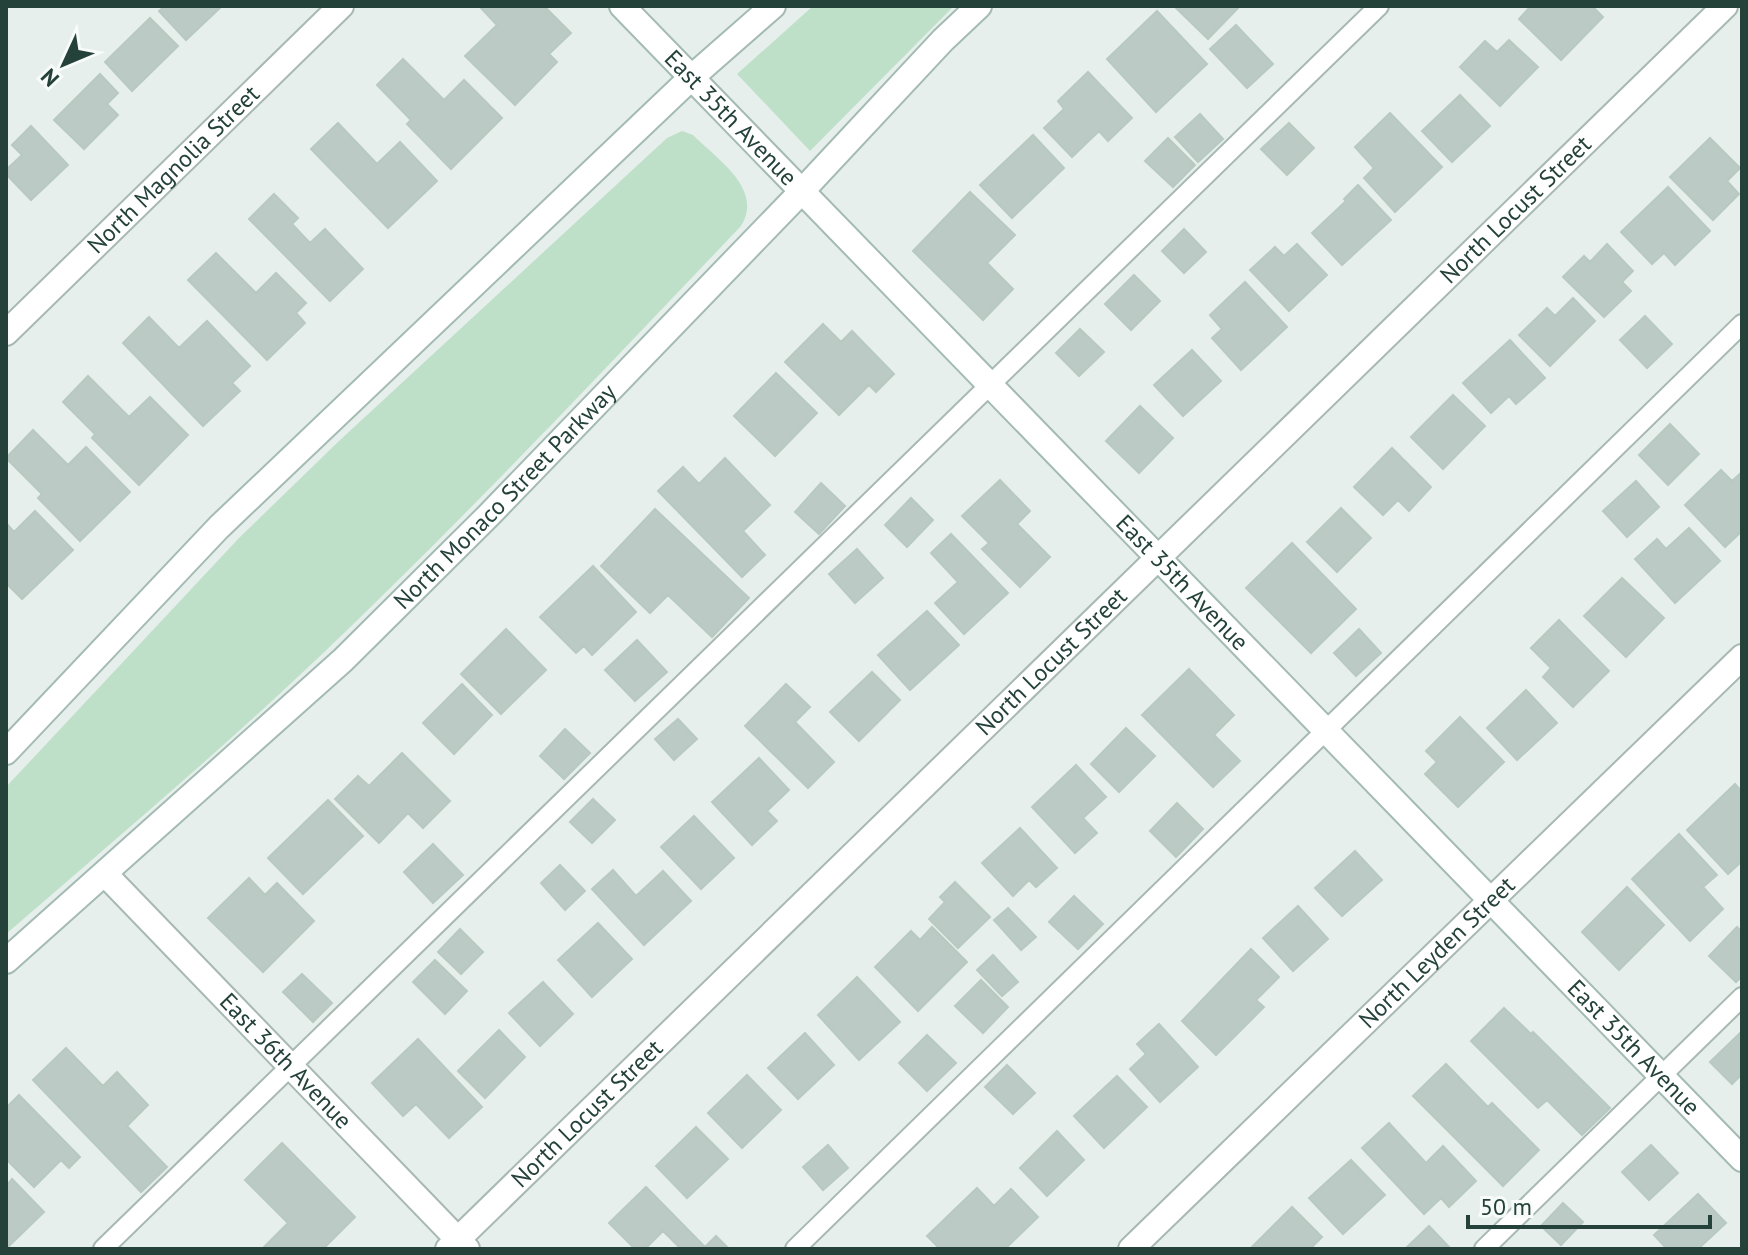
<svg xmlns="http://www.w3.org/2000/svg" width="1748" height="1255" viewBox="0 0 1748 1255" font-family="'PT Sans',sans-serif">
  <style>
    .green { fill: #bfe0c8 }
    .building { fill: #bbcac4; stroke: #b8c9c2; stroke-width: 2 }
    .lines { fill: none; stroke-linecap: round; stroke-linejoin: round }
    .lane-casing { stroke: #a8b8b2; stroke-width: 22 }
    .street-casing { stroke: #a8b8b2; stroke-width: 28 }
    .secondary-casing { stroke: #a4bbb3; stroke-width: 28 }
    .lane { stroke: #fff; stroke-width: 18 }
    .street { stroke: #fff; stroke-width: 24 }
    .secondary { stroke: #fff; stroke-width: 24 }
    .labels { text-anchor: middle; stroke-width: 6; stroke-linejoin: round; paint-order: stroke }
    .street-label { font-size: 24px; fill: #24423a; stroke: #f7fbf9 }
  </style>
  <rect width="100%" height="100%" fill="#e6efeb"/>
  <path class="green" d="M813,6h141l-144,145 -73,-77z
    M682,131l11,4c24,24 71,54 48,91 -139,146 -277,293 -423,432 -100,95 -207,185 -312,276v-147l233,-249 100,-97 328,-303z"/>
  <path class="building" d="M165,6h57l-36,34 -27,-29z
    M479,6h65l27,27 -22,21 8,8 -42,43 -50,-49 32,-31z
    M1174,6h66l-32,33z
    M1531,6h61l11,11 -42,43 -42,-41z
    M1157,11l50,53 -51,48 -49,-53z
    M150,18l28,28 -46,45 -27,-29z
    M1236,25l37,39 -26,24 -37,-39z
    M1509,40l29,27 -38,39 -40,-39 25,-26 12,11z
    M403,59l41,41 20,-20 38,38 -51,51 -44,-45 4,-4 -34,-35z
    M1088,72l44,46 -24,23 -9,-10 -27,26 -28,-29 20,-19 -6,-8z
    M100,74l18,19 -11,11 11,11 -34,34 -30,-29z
    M1460,95l30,31 -38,36 -30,-31z
    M1390,113l52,54 -47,45 -31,-34 10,-10 -19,-21z
    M1200,114l23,25 -25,23 -23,-25z
    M338,123l39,41 23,-22 37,39 -49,47 -77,-79z
    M1289,123l25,25 -27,27 -26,-26z
    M31,126l37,39 -37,35 -25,-26v-4l16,-15 -10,-10z
    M1033,135l31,33 -52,50 -32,-33z
    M1168,138l27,27 -22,22 -28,-26z
    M1710,138l30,30 -13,13 12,13 -26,26 -43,-43z
    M1358,185l33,35 -49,45 -30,-32 34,-32 -2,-2z
    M1668,187l42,44 -35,34 -11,-12 -12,11 -31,-32z
    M970,192l45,43 -28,28 26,26 -30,31 -70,-69z
    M274,194l24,24 -6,6 18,19 15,-14 38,40 -33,32 -81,-82z
    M1184,229l22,23 -22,21 -22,-22z
    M1297,244l30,31 -38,36 -39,-41 25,-23 9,9z
    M1607,244l26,27 -11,11 9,9 -27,26 -41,-40 21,-21 6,6z
    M216,253l40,40 20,-20 30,30 -10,10 9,10 -38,37 -79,-80z
    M1134,275l26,26 -29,29 -26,-26z
    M1245,282l42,45 -46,43 -29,-32 10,-9 -12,-14z
    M1573,298l22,23 -45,45 -31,-31 28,-27 8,8z
    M1645,316l27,28 -25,24 -27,-28z
    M149,317l30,31 28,-27 43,45 -18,17 8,8 -37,35 -80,-83z
    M823,324l18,18 11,-11 42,43 -18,18 -7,-7 -30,30 -54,-53z
    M1080,329l24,23 -25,24 -23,-23z
    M1510,340l35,38 -29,26 -7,-8 -18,17 -28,-30z
    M1192,350l29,31 -38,35 -29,-31z
    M776,373l41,40 -42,43 -41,-40z
    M88,376l41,41 21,-20 38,38 -49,50 -47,-47 3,-4 -32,-32z
    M1453,395l32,31 -42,43 -32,-32z
    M1140,406l33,32 -34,35 -33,-32z
    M1670,424l29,30 -31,31 -29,-30z
    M33,430l35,35 18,-18 44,45 -50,49 -42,-43 4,-4 -36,-36z
    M1392,448l39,39 -22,24 -11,-11 -15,15 -29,-28z
    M725,458l45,47 -27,26 22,24 -23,22 -84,-86 25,-24 16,17z
    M1721,470l11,11 10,-9v59l-17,16 -40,-42z
    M1000,480l30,31 -13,13 33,33 -30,30 -38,-38 7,-6 -27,-27z
    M1636,481l23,26 -32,30 -24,-26z
    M821,483l24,23 -26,28 -24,-22z
    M911,498l22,22 -26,27 -22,-22z
    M1341,508l30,30 -34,34 -30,-30z
    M655,509l94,89 -37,39 -44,-42 -18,18 -49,-47z
    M35,511l38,39 -51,49 -16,-16v-60l8,9z
    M1689,528l31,33 -45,42 -40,-44 22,-20 9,10z
    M951,534l57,59 -44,41 -29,-31 23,-21 -27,-29z
    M1292,543l64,66 -45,44 -65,-65z
    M857,549l26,29 -28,25 -26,-29z
    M593,566l43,46 -44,43 -8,-9 -8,7 -36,-36z
    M1622,578l42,40 -38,39 -42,-41z
    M927,611l32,34 -49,45 -32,-35z
    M1559,620l50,51 -36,36 -30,-30 8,-9 -20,-20z
    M506,629l40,41 -45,44 -40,-40z
    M1359,629l22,24 -25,23 -22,-23z
    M637,640l30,32 -32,29 -30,-31z
    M1189,669l45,46 -20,20 26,26 -27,26 -71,-72z
    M872,672l28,28 -41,41 -29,-29z
    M462,684l30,31 -38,39 -31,-31z
    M786,684l24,23 -15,15 39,40 -26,26 -63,-62z
    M1526,690l31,33 -40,37 -30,-32z
    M1460,717l44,45 -46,45 -33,-33 12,-12 -11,-11z
    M678,719l19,20 -23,21 -19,-21z
    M1126,728l29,28 -36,36 -28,-28z
    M565,729l25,24 -26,26 -24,-23z
    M402,753l48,48 -27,27 -15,-15 -29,30 -44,-44 23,-23 11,10z
    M759,758l30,32 -22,21 10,10 -25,24 -40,-43z
    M1076,765l30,32 -23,21 14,15 -22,20 -43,-46z
    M1735,784l7,8v69l-14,13 -41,-44z
    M593,799l22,21 -23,23 -22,-21z
    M328,800l35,36 -60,58 -35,-36z
    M1177,803l26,26 -27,28 -26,-26z
    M694,816l40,42 -33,31 -40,-42z
    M1020,828l37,40 -21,19 -7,-7 -16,16 -31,-33z
    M1679,834l38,41 -14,12 20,22 -33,32 -58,-62z
    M433,844l30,31 -30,28 -29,-31z
    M1355,851l27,29 -40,36 -27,-28z
    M560,865l25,26 -20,19 -24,-27z
    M613,870l23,26 27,-25 28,30 -47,44 -52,-56z
    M249,878l16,17 12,-12 37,38 -51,51 -55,-54z
    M955,882l35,35 -32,31 -29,-29 16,-17 -5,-5z
    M1627,887l37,38 -45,45 -37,-38z
    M1074,896l29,28 -25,25 -29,-27z
    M1298,906l30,33 -35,32 -30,-33z
    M1008,908l28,29 -15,13 -27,-30z
    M598,923l34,36 -40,38 -34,-37z
    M932,927l35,35 -49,49 -43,-44 36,-36 9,9z
    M1737,927l5,5v44l-6,6 -27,-26z
    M460,929l23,23 -22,22 -23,-22z
    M1251,949l28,28 -23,23 8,7 -48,48 -34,-34z
    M993,955l25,27 -16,14 -25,-26z
    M435,960l32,31 -22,23 -32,-32z
    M302,974l30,29 -19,19 -30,-30z
    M857,977l43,45 -41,38 -41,-45z
    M981,980l27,27 -25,26 -28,-27z
    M543,982l30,32 -33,32 -31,-33z
    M1504,1008l27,26 2,-2 77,76 -28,27 -35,-35 -9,8 -67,-67z
    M1159,1024l39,43 -38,35 -30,-33 16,-15 -9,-10z
    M499,1030l26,27 -40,41 -27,-27z
    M1742,1031v43l-10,10 -22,-22z
    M805,1033l29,32 -36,34 -30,-31z
    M927,1035l29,28 -29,28 -28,-28z
    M418,1039l64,68 -33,31 -33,-34 -13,12 -31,-33z
    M66,1048l37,38 14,-14 31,33 -21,21 40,41 -26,25 -108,-112z
    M1446,1064l42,43 4,-4 47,47 -36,36 -90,-90z
    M1007,1065l28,28 -22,21 -28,-27z
    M747,1075l34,35 -39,38 -34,-35z
    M1117,1076l30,31 -43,41 -30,-32z
    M19,1095l61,62 -11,11 -8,-8 -27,27 -28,-28v-51z
    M1389,1123l37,40 17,-17 33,35 -27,26 -8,-9 -17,16 -62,-66z
    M696,1127l32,32 -41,39 -31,-32z
    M1057,1131l27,29 -37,36 -27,-28z
    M282,1143l73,74 -32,32h-61l26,-26 -43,-43z
    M828,1145l20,23 -25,22 -20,-23z
    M1651,1145l27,28 -29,27 -27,-28z
    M1351,1160l34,35 -42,39 -34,-36z
    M12,1179l32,33 -38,37v-63z
    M646,1187l59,60 11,-11 13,13h-48l-18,-18 -18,18h-10l-26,-26z
    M977,1188l17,18 17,-17 27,28 -33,32h-65l-13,-13z
    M1698,1194l28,29 -28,26h-31l-13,-14z
    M1563,1203l20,19 -22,23 -20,-19z
    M1292,1207l30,30 -12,12h-57l-1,-2z
    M1429,1226l22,23h-46z"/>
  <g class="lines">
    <defs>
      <path id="lane" d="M103,1249l1276,-1243
        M795,1249l947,-925
        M1484,1249l258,-252"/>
      <g id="street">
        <path id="s1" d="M6,333l335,-327"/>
        <path id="s2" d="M105,874l362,375"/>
        <path id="s3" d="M448,1249l1277,-1243"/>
        <path id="s4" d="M1131,1249l611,-592"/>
      </g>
      <g id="secondary">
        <path id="s5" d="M622,6l1120,1153"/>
        <path d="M6,752l213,-225 473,-450 81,-71"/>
        <path id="s6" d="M6,961l337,-301 146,-145 313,-324 141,-151 36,-34"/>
      </g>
    </defs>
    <use href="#lane" class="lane-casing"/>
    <use href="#street" class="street-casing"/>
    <use href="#secondary" class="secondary-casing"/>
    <use href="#lane" class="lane"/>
    <use href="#street" class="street"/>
    <use href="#secondary" class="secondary"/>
  </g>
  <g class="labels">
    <g class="street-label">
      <text dy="8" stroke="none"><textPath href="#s5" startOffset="156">East 35th Avenue</textPath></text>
      <text dy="8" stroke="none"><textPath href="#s1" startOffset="234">North Magnolia Street</textPath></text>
      <text dy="8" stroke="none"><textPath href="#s3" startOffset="1490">North Locust Street</textPath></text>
      <text dy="8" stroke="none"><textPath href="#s6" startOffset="682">North Monaco Street Parkway</textPath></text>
      <text dy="8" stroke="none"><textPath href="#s5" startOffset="804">East 35th Avenue</textPath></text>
      <text dy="8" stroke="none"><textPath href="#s3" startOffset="842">North Locust Street</textPath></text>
      <text dy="8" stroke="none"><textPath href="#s4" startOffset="426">North Leyden Street</textPath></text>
      <text dy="8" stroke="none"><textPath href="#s5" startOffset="1452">East 35th Avenue</textPath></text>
      <text dy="8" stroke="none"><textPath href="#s2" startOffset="260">East 36th Avenue</textPath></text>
      <text dy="8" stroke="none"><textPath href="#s3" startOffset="194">North Locust Street</textPath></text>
    </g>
  </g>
  <rect width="1748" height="1255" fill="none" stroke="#24423a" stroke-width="16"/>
  <g transform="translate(64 64) rotate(226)" stroke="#f7fbf9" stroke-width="6" paint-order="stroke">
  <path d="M0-6L14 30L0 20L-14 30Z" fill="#24423a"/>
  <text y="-12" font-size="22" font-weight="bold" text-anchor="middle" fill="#24423a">N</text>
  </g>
  <path d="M1468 1215v12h242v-12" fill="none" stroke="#24423a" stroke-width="4"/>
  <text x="1480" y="1215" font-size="24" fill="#24423a" stroke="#f7fbf9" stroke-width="6" paint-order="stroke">50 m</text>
</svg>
